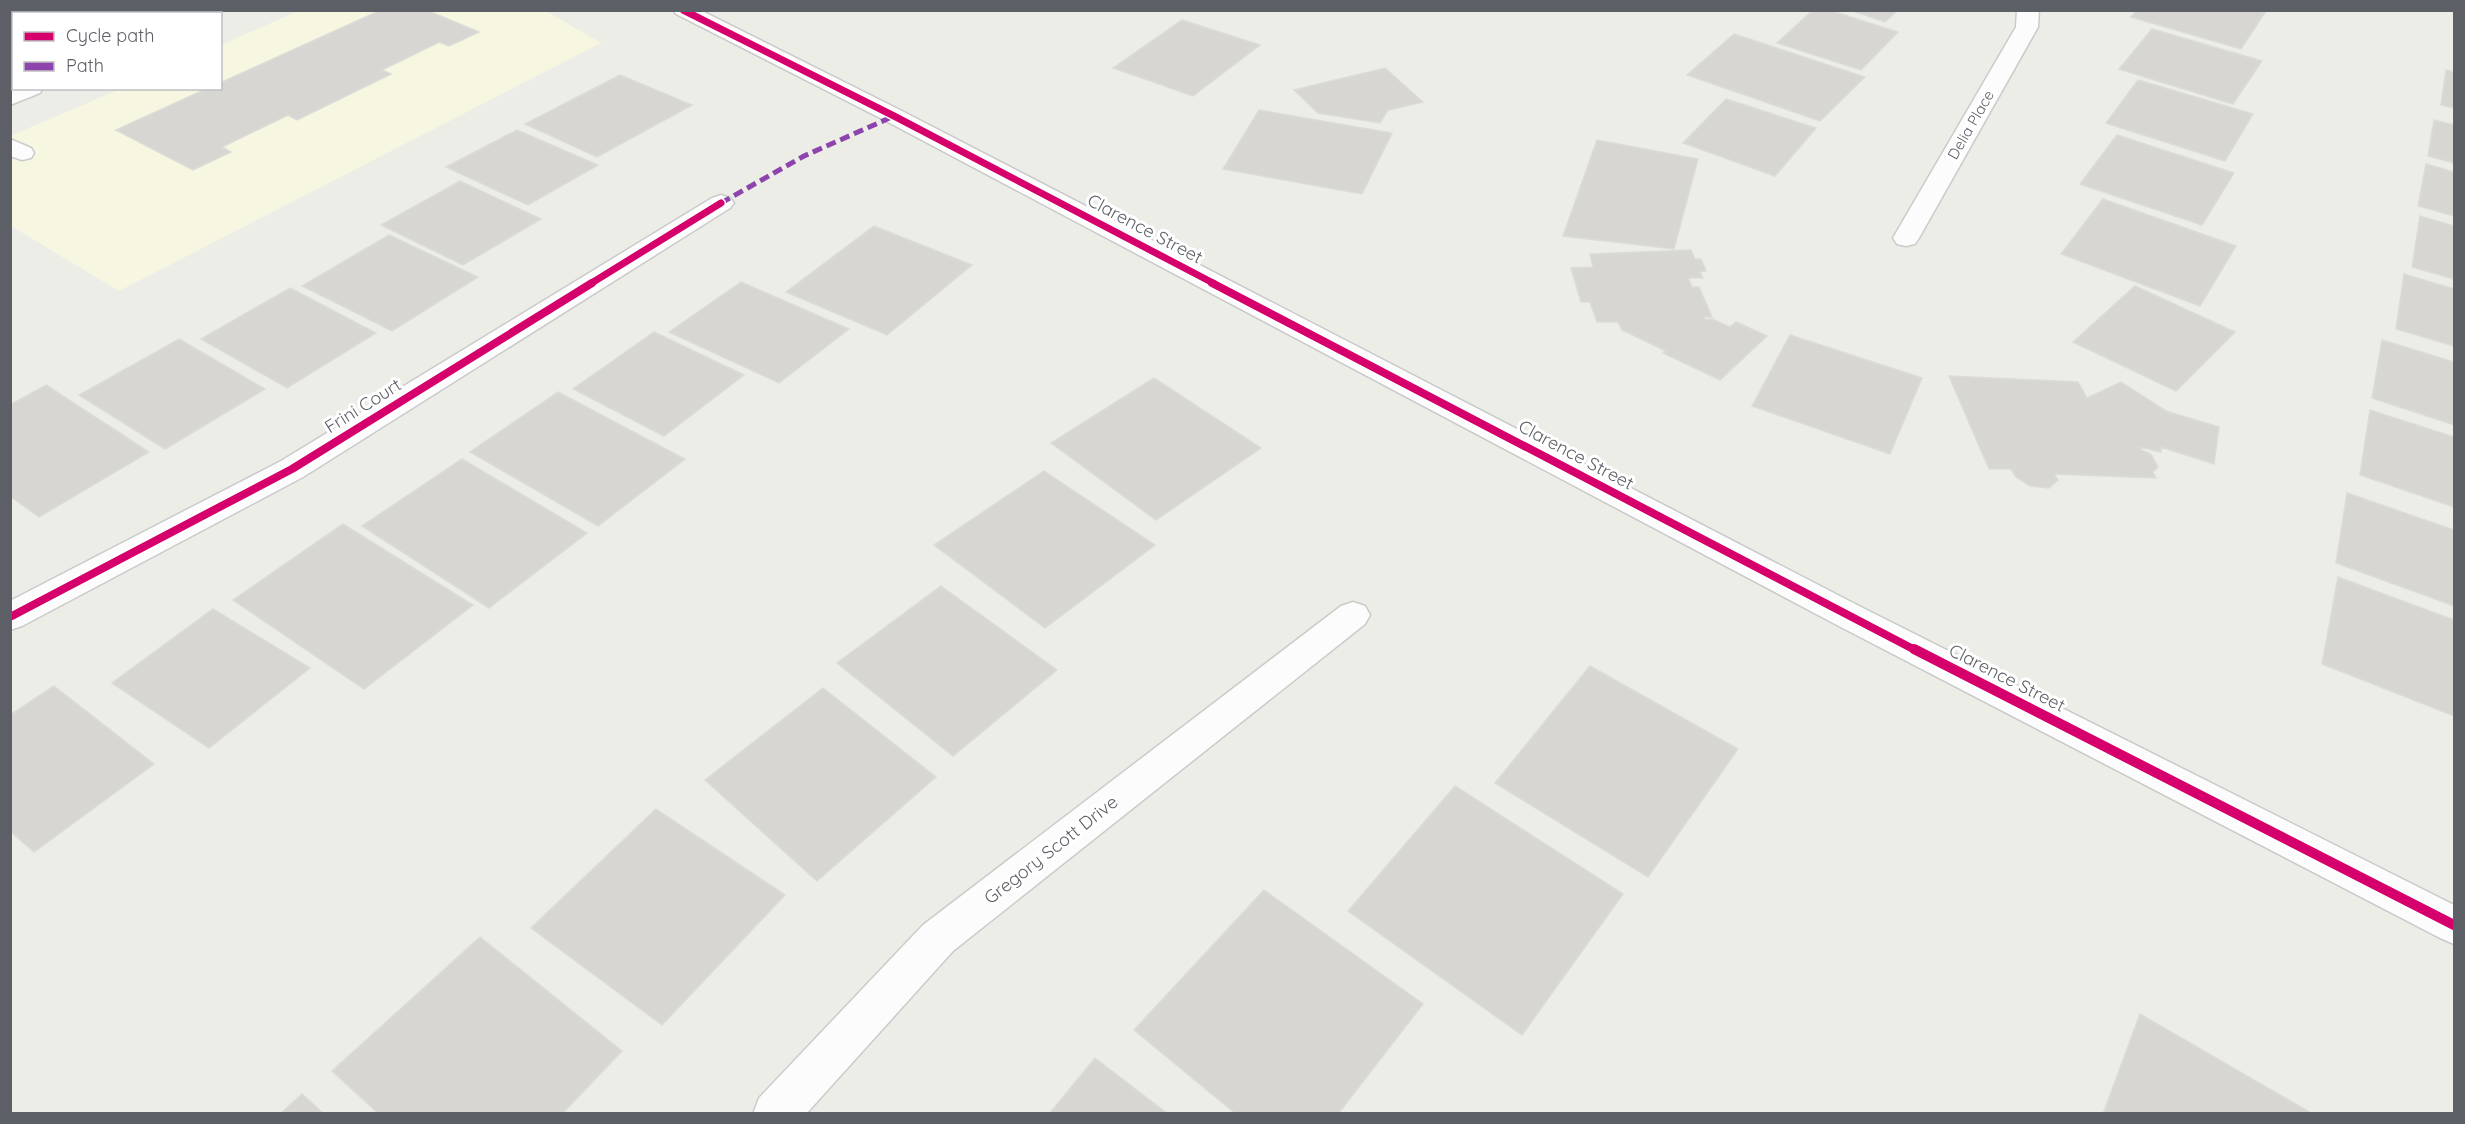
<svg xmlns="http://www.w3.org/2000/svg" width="2465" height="1124" viewBox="0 0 2465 1124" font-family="Quicksand,sans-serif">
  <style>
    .commercial { fill: #f7f6e1 }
    .building { fill: #d7d6d2; stroke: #dcdcd7; stroke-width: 1.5 }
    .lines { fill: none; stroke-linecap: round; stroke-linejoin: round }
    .lane-casing { stroke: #cacbca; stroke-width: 3 }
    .street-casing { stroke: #cacbca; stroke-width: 3 }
    .secondary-casing { stroke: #c9c9c9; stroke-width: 3 }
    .lane { fill: #fcfcfc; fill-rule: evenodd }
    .street { fill: #fcfcfc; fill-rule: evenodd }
    .secondary { fill: #fcfcfc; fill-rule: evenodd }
    .quiet { stroke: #8e44ad; stroke-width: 5; stroke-dasharray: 10 5; stroke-linecap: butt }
    .cycleway-far2-casing { stroke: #fff; stroke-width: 10 }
    .cycleway-far1-casing { stroke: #fff; stroke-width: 12 }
    .cycleway-casing { stroke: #fff; stroke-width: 14 }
    .cycleway-far2 { stroke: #d6006c; stroke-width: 7 }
    .cycleway-far1 { stroke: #d6006c; stroke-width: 8 }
    .cycleway { stroke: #d6006c; stroke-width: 10 }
    .labels { text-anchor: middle; stroke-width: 6; stroke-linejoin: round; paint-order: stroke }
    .far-street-label { font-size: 15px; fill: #5d5f66; stroke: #fff }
    .street-label { font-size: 18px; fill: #5d5f66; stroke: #fff }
  </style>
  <rect width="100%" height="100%" fill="#edede8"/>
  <path class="commercial" d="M11,10h121v1l-6,3h-112l-1,47 -2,1z
    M298,11h248l55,32 -482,248 -108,-65 -1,-90 110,-47 100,-1 1,-43z"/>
  <path class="building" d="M381,10h45l53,22 -30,14 -10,-4 -57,28 9,4 -94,46 -9,-5 -66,32 9,5 -38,18 -77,-40 92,-42h12v-5z
    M1813,10h16l69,22 -37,38 -84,-27z
    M1850,10h48l-13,12z
    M2137,10h127l2,1 -25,38 -110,-32z
    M1182,20l78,25 -67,51 -80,-28z
    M2152,29l110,32 -29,43 -114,-35z
    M1734,34l131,43 -45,44 -133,-46z
    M1385,68l38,34 -35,8 -8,13 -62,-10 -24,-23z
    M2446,70l8,2v36l-13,-3z
    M620,75l72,30 -95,52 -72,-33z
    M2138,80l115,34 -28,47 -119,-38z
    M1726,99l90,29 -41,48 -92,-33z
    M1259,110l133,23 -30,61 -139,-25z
    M2434,120l20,5v38l-26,-7z
    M517,130l81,35 -70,40 -82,-38z
    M2117,135l117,38 -32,52 -122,-41z
    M1597,140l101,19 -24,90 -111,-13z
    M2426,164l28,8v44l-36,-10z
    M460,181l81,38 -78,46 -82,-40z
    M2103,199l133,47 -36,60 -139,-52z
    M2420,216l34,10v53l-42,-12z
    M874,226l98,39 -85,70 -101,-43z
    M389,235l89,42 -86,54 -90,-45z
    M1691,250l4,9h6l5,12 -6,1 3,6h-15l4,9h7l13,30h-9l3,3 6,-1 18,8 6,-5 31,14 -47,44 -57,-27 3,-2 -44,-21 -4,-8h-21l-7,-20h-9l-10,-34 22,-1 -3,-13z
    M2404,274l50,15v57l-58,-17z
    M741,282l108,47 -70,54 -110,-51z
    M2135,286l100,46 -59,59 -103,-49z
    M290,288l86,45 -89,55 -86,-49z
    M654,332l90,43 -80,61 -91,-47z
    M1790,335l132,43 -32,76 -138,-48z
    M179,339l86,50 -100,60 -86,-54z
    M2382,340l72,22v63l-82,-27z
    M1949,376l129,6 9,16 34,-16 45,29 53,16 -5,37 -53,-17v5l-21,-5 1,3 10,4 7,13 -5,5 3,6 -102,-4 4,6 -9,8 -19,-2 -14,-9 -5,-8h-22z
    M1154,378l107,70 -105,72 -105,-77z
    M46,385l103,67 -110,65 -29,-21v-91z
    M558,392l127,67 -87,67 -128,-74z
    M2370,410l84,27v70l-94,-32z
    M462,459l125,74 -98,75 -127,-82z
    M1044,471l111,74 -110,83 -111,-83z
    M2347,493l107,37v76l-118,-43z
    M343,524l130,81 -109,84 -131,-89z
    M2338,577l116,43v96l-132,-52z
    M941,586l116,84 -104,86 -116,-93z
    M213,609l97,59 -101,80 -97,-65z
    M1590,666l148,83 -90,128 -153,-94z
    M54,686l100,78 -120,88 -24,-21v-116z
    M823,688l113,89 -119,104 -112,-101z
    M1455,786l168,108 -101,141 -174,-124z
    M656,809l129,86 -123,130 -131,-97z
    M1264,890l159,114 -85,110h-102l-102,-84z
    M480,937l142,114 -60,63h-183l-47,-43z
    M2140,1014l173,100h-210z
    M1095,1058l73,56h-119z
    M302,1094l22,20h-44z"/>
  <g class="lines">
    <defs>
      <path id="lane" d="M10,139l21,9 3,5 -3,5 -9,2 -12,-4z"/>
      <path id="street" d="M195,10h25l-2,4h-25z
        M2017,10h22l-1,17 -119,211 -4,6 -9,2 -9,-2 -4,-6 123,-211z
        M14,88h29l-3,5 -30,12v-16z
        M721,195l9,3 4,5 -4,5 -427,269 -281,149 -12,4v-29l271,-140 431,-263z
        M1353,602l12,4 5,9 -5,9 -412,327 -147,163h-53l6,-16 164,-173 418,-319z"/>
      <path id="secondary" d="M673,10h27l202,101 957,495 595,299v39l-14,-6 -605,-314 -949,-503 -210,-107z"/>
    </defs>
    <use href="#lane" class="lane-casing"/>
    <use href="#street" class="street-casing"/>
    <use href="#secondary" class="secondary-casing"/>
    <use href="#lane" class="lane"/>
    <use href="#street" class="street"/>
    <use href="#secondary" class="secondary"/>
    <path class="quiet" d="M721,203l83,-47 90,-40"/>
    <defs>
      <path id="cycleway-far2" d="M683,10l211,106 321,168
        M590,284l131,-81"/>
      <path id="cycleway-far1" d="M1212,283l705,368
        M10,617l282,-148 300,-186"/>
      <path id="cycleway" d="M1914,649l540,276"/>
    </defs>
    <use href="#cycleway-far2" class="cycleway-far2-casing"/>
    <use href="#cycleway-far1" class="cycleway-far1-casing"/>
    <use href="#cycleway" class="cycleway-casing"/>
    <use href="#cycleway-far2" class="cycleway-far2"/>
    <use href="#cycleway-far1" class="cycleway-far1"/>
    <use href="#cycleway" class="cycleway"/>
  </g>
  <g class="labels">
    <g class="far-street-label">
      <text transform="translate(1971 125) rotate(-60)" y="5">Delia Place</text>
    </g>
    <g class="street-label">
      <text transform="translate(1145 229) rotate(28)" y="6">Clarence Street</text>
      <text transform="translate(363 406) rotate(-32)" y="6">Frini Court</text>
      <text transform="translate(1576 455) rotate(28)" y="6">Clarence Street</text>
      <text transform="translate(2007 678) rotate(27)" y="6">Clarence Street</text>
      <text transform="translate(1051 850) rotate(-38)" y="6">Gregory Scott Drive</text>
    </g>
  </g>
  <rect width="2465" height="1124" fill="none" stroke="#5d5f66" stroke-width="24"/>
  <rect x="12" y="12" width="210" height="78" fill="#ffffff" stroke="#bebfc2" stroke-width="1.5"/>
  <rect x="24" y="32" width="30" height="9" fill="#d6006c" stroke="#bebfc2" stroke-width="1.5"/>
  <text x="66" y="42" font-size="18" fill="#5d5f66">Cycle path</text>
  <rect x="24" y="62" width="30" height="9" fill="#8e44ad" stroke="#bebfc2" stroke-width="1.5"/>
  <text x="66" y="72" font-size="18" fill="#5d5f66">Path</text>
</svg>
